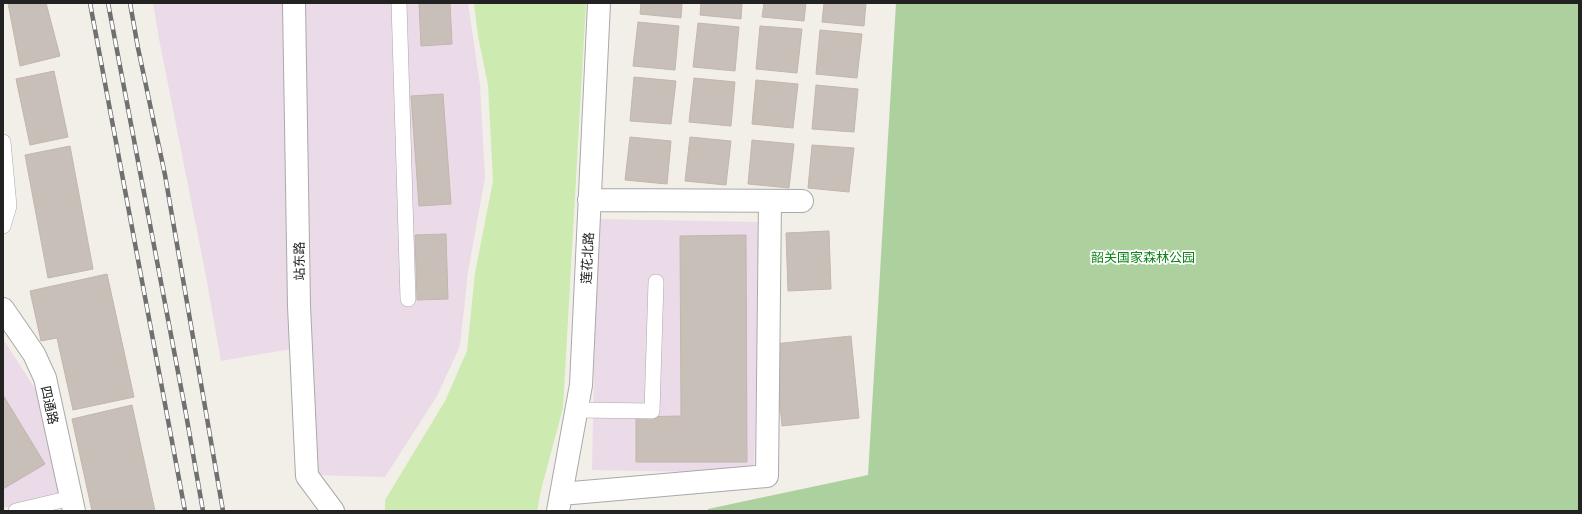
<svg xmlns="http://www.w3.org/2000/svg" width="1582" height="514" viewBox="0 0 1582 514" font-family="'Golos Text','Noto Sans SC',sans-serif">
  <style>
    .industrial { fill: #ebdbe8 }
    .grass { fill: #cdebb0 }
    .forest { fill: #add19e }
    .building { fill: #c7bfb8; stroke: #c4b6ab }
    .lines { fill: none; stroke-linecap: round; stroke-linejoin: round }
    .lane-casing { stroke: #a9a9a9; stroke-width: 16 }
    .street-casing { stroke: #a9a9a9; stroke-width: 24 }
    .lane { stroke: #fff; stroke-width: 15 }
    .street { stroke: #fff; stroke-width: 22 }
    .rail-casing { stroke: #707070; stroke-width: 4.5 }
    .rail { stroke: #fff; stroke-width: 3; stroke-dasharray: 9; stroke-linecap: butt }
    .labels { text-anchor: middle; stroke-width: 3.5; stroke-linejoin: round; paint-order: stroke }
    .park-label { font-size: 13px; fill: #0c8416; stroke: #fff }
    .street-label { font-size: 13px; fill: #222; stroke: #fff }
  </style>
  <rect width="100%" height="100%" fill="#f2efe9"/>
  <path class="industrial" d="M153,3h139l5,345 -76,13 -16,-90 -46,-232z
    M297,3h171l12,82 5,93 -17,94 -8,74 -23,50 -52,81 -73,-2z
    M597,219l163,3 -6,251 -162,-3z
    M3,339l33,51 29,103 -62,15z"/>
  <path class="grass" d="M474,3h112l-23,405 -22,82 -4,21h-152v-11l60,-99 22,-50 8,-78 18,-92 -5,-96 -10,-49z"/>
  <path class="forest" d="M896,3h683v508h-871v-2l160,-34z"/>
  <path class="building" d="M8,3h38l14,53 -40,10z
    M419,3h31l2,41 -31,2z
    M641,3h41l-1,15 -41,-4z
    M701,3h41l-1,16 -41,-4z
    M764,3h42l-2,18 -42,-4z
    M824,3h42l-2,23 -42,-4z
    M638,22l41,4 -4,44 -42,-4z
    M698,23l41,4 -4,44 -42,-4z
    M760,26l42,3 -5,44 -41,-4z
    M820,30l42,4 -5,44 -41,-4z
    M54,71l14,66 -38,8 -14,-66z
    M634,77l42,4 -5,43 -41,-3z
    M694,78l41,4 -4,44 -42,-4z
    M756,80l42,4 -5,44 -41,-4z
    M816,85l42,4 -4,43 -42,-3z
    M443,94l8,110 -32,2 -8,-110z
    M630,137l41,4 -4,43 -42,-4z
    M690,137l41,4 -5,44 -41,-4z
    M752,140l42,4 -5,44 -41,-4z
    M812,145l42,3 -5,44 -41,-4z
    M70,146l23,123 -45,9 -23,-123z
    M829,231l2,58 -43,2 -2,-58z
    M446,234l2,65 -31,1 -2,-65z
    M746,235l1,227h-111v-45l45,-1 -1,-180z
    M107,274l27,123 -61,13 -16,-72 -16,3 -11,-50z
    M851,336l8,82 -77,8 -8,-82z
    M3,395l42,69 -42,25z
    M132,405l23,106h-63l-20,-92z"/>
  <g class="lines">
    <defs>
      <path id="lane" d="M399,3l9,296
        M3,142l6,64 -6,20
        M577,410l75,1 4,-129
        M16,511l55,-13"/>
      <path id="street" d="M294,3l5,303 8,170 26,35
        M589,200l213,1
        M3,309l31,45 11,24 29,133
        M561,494l206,-18 3,-275
        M558,511l23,-126 18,-382"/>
    </defs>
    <use href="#lane" class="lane-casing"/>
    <use href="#street" class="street-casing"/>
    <use href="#lane" class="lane"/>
    <use href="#street" class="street"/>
    <defs>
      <path id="rail" d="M90,3l95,508
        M108,3l78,411 17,97
        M130,3l8,45 27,127 58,336"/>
    </defs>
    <use href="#rail" class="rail-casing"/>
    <use href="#rail" class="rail"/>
  </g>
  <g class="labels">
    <g class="park-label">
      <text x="1143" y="262">韶关国家森林公园</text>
    </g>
    <g class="street-label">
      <text transform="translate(587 258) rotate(-87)" y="5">莲花北路</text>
      <text transform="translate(299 261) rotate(-91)" y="5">站东路</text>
      <text transform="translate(50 405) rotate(78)" y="5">四通路</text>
    </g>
  </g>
  <rect width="1582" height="514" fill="none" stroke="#222222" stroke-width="8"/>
</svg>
